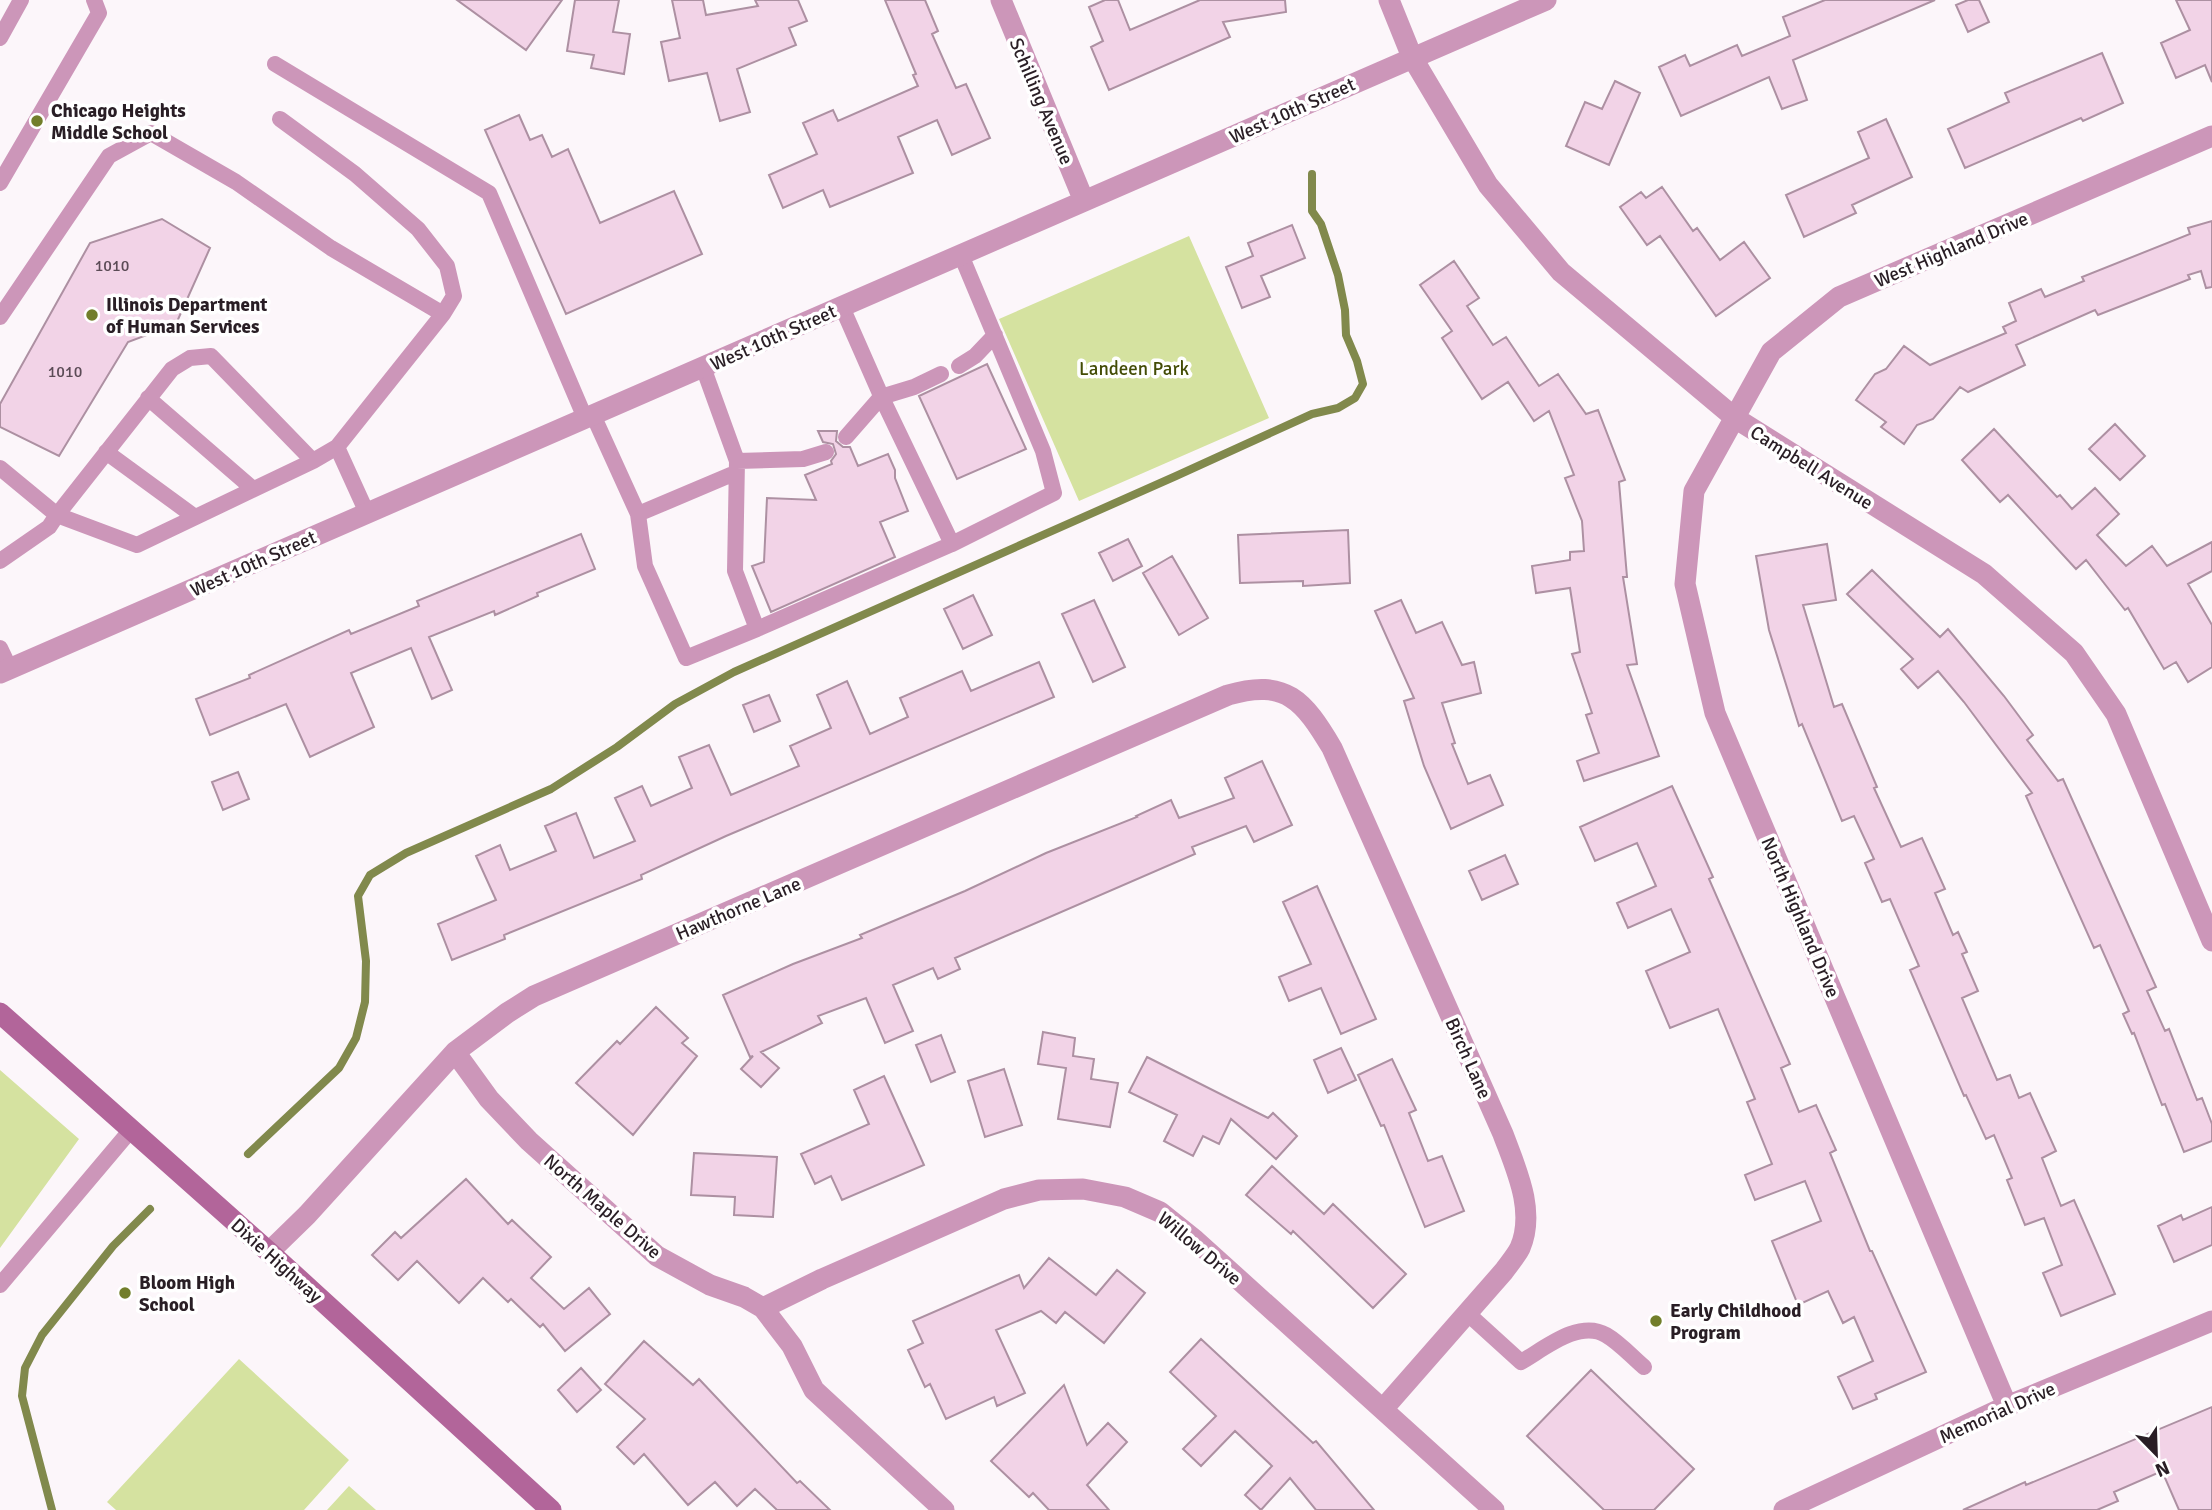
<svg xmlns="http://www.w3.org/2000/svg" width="2212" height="1510" viewBox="0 0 2212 1510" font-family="Signika,sans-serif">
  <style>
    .green { fill: #d5e2a0 }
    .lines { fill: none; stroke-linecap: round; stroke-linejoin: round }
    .stream { stroke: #81894c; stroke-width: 8 }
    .building { fill: #f2d3e7; stroke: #ad90a2; stroke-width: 2 }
    .lane { stroke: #cc96b9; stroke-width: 16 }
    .street { stroke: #cc96b9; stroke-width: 21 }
    .secondary { stroke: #b2659a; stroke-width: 21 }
    .poi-dot { fill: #727e2b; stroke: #fff; stroke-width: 2.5 }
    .labels { text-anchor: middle; stroke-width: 7; stroke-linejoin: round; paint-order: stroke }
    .number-label { font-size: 16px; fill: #5b4b56 }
    .street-label { font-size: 19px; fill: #291e25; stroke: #fff }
    .poi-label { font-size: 19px; font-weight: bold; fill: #291e25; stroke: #fff; text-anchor: start }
    .park-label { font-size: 19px; fill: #434c06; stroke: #fff }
  </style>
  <rect width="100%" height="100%" fill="#fcf6fa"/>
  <path class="green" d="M1189,236l80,182 -190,83 -80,-182z
    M0,1070l79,69 -79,109z
    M239,1359l110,101 -45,50h-188l-9,-8z
    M349,1486l27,24h-49z"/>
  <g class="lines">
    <path class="stream" d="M248,1154l91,-86 17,-30 9,-36 1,-41 -8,-65 12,-21 36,-22 145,-64 66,-42 58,-43 59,-32 442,-196 136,-62 26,-6 17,-10 8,-14 -6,-23 -11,-26 -1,-25 -7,-35 -17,-51 -9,-13v-37
      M52,1510l-30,-114 3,-28 17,-33 71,-89 37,-37"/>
  </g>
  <path class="building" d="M457,0h105l-36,50z
    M575,0h44l-6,32 17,2 -6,40 -33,-6 3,-13 -27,-4z
    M672,0h31l3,15 52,-9 -3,-6h43l9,21 -18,7 7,17 -59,24 13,43 -30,9 -13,-48 -38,8 -8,-39 19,-4z
    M885,0h40l13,31 -6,3 24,54 10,-4 24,54 -38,17 -15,-35 -39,17 15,36 -83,34 -7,-17 -40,18 -14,-33 48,-21 -14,-31 30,-13 5,11 80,-35 -5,-11 3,-1z
    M1105,0h13l12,30 70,-30h85l1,12 -63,10 7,15 -121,53 -18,-43 12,-6 -14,-34z
    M1825,0h110l-142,60 14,40 -25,9 -13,-32 -88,39 -22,-49 26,-12 5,11 47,-21 5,11 48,-20 -7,-19z
    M1968,0h11l10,22 -21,10 -12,-27z
    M2176,0h36v82l-7,-17 -29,13 -15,-35 29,-13z
    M2102,53l21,50 -40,18 -2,-3 -116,50 -17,-39 61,-27 -4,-9z
    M1615,81l25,12 -31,72 -43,-19 19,-44 17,7z
    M519,115l11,25 12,-5 10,22 16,-8 32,74 74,-32 28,63 -136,60 -81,-184z
    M1886,119l26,58 -60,28 4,8 -52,24 -18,-42 83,-37 -11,-26z
    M1662,187l31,44 4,-3 23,32 24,-18 26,36 -54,38 -56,-80 -13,9 -27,-38 21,-15 5,6z
    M162,219l48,29 -34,76 -48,18 -69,114 -59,-29v-23l90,-161z
    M2212,221v66l-6,1 -5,-17 -13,4 2,4 -92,36 -3,-5 -79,35 9,20 -57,27 -8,-5 -27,32 -16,6 -13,19 -23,-17 5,-5 -30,-22 19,-26 11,-5 18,-23 26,19 76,-32 -3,-6 13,-6 -7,-18 32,-14 4,8 39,-16 -2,-4 108,-43 -2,-6z
    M1292,225l13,33 -44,18 9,21 -28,11 -16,-41 27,-11 -5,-13z
    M1454,261l25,37 -12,8 26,39 13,-8 33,49 19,-12 28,40 12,-4 27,70 -6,2 8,95h-4l14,87 -10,1 32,91 -75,25 -7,-20 22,-8 -13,-38 6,-2 -20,-59 8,-2 -10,-64 -34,5 -4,-27 38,-6v-8l14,-1 -2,-30 -17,-43 9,-3 -25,-64 -15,10 -26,-39 -26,17 -40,-61 10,-7 -32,-46z
    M987,364l39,85 -69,30 -38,-83z
    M2115,424l30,32 -25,24 -31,-31z
    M1994,429l63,68 3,-2 12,14 23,-21 24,26 -22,21 29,31 26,-20 15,20 45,-24v29l-24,13 24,41v42l-24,15 -12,-20 -12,7 -36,-61 -3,2 -39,-50 -10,9 -68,-74 -8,7 -38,-42z
    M818,431h19l-1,10 7,6h7l8,19 30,-12 7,16v8l13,33 -28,11 15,35 -124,55 -19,-46 12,-4 3,-64 49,2 -11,-25 27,-11 -1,-3 5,-7 -3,-10 -10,-2z
    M1348,530l2,53 -47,3v-5l-63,2 -2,-48z
    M581,534l14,35 -58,24 1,3 -43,19 -1,-4 -65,26 23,53 -20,9 -21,-51 -60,25 23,54 -64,30 -24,-53 -76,31 -14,-36 54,-21 -1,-3 100,-45 2,4 68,-28 -2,-5z
    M1128,539l14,27 -29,15 -14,-28z
    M1827,544l9,56 -33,5 31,102 8,-3 35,83 -3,1 27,59 21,-9 23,51 -10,4 18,42 5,-3 9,20 -5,2 16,37 -16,7 35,82 13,-5 9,23 11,-5 26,58 -14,7 19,48 13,-6 41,94 -54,22 -18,-43 19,-8 -18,-47 -19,7 -18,-45 5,-2 -18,-43 -8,4 -20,-44 -2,1 -54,-126 9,-4 -29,-67 -8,3 -17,-39 9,-4 -20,-43 -12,5 -40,-97 -3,2 -30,-96 -13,-74z
    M1172,556l36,62 -29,17 -36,-62z
    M1872,570l68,67 8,-8 56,67 29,39 -6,5 31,41 5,-2 93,208 -9,4 18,40 4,-2 28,71 5,-2 10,26v17l-28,11 -19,-48 -3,1 -28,-72 -2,1 -9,-20 6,-3 -29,-66 -6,3 -68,-152 6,-3 -68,-91 -26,-31 -20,17 -17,-19 12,-10 -66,-65z
    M973,595l19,40 -29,14 -19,-40z
    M1094,600l31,67 -32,15 -31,-68z
    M1401,600l15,33 26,-11 20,43 12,-3 7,31 -39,10 13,40 -3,1 16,40 22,-9 13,30 -52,24 -27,-63 -20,-65 10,-3 -39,-87z
    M1039,662l15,35 -328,139 -85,39 1,4 -138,56 1,4 -53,21 -14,-36 58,-24 -20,-44 24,-11 10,25 46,-19 -11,-25 31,-13 18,45 41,-17 -20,-43 27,-12 9,20 41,-18 -13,-31 30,-12 22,50 68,-29 -9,-20 41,-18 -14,-33 30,-14 23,53 38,-17 -8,-19 62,-27 9,20z
    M769,695l11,26 -26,11 -11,-27z
    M1262,761l30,64 -38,17 -8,-16 -54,21 3,7 -240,104 5,11 -22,10 -5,-11 -40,17 20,46 -28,12 -19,-45 -48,18 4,7 -61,29 18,16 -18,19 -20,-18 12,-13 -3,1 -27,-62 70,-31 69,-26 -2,-3 105,-44 81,-38 91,-36 -1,-1 35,-16 8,18 55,-20 -9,-20z
    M238,772l11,27 -26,11 -11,-28z
    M1672,786l41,91 -4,2 81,185 -9,4 18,44 17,-7 20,45 -6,3 40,98h2l54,121 -51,22 2,5 -24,10 -15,-32 35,-16 -19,-44 -11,6 -15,-32 -30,14 -26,-64 49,-20 -16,-40 -50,19 -10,-25 27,-11 -25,-62 8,-3 -37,-90 -48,19 -24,-57 44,-19 -19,-43 -43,19 -11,-25 39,-17 -19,-43 -42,18 -15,-34z
    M1505,855l13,29 -36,16 -13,-29z
    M1317,886l59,133 -35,15 -20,-46 -32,13 -10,-24 32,-13 -28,-62z
    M656,1007l32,31 -6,5 15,13 -64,79 -57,-52 41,-42 3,3z
    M1043,1032l32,6 -2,18 21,3 -3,20 27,4 -8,44 -52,-8 8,-51 -28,-4z
    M941,1035l14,37 -24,10 -15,-37z
    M1341,1048l15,32 -28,13 -14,-33z
    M1147,1057l121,61 5,-5 24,23 -21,23 -45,-40 -12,25 -16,-8 -10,20 -29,-15 13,-26 -48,-23z
    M1392,1059l24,51 -7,3 19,48 14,-5 22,55 -39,16 -41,-102 -3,1 -23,-51z
    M1004,1069l18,56 -37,12 -17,-56z
    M884,1076l40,89 -82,35 -11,-24 -16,8 -14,-30 68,-30 -15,-34z
    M694,1153l83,4 -4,60 -39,-2 1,-18 -44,-2z
    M1272,1166l52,48 9,-10 73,70 -33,34 -80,-77 -2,3 -45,-39z
    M466,1179l42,45 4,-4 39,37 -20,21 33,31 25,-21 21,26 -45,37 -22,-27 -3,3 -29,-28 -3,3 -25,-24 -24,25 -42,-42 -19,19 -26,-25 23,-23 6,6z
    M2212,1207v38l-38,17 -16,-36 23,-11 2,5z
    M1049,1258l47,37 21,-25 28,23 -41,50 -39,-31 -9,11 -15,-12 -45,19 29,63 -28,13 -3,-9 -48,22 -16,-35 -5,3 -17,-37 15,-7 -10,-22 106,-46 5,13z
    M1201,1339l112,104 3,-2 58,69h-58l-26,-32 -29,32 -16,-15 27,-29 -37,-35 -34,35 -18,-17 33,-33 -46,-44z
    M644,1341l49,44 6,-6 98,104 3,-2 30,29h-53l-22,-21 -18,17 -22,-24 -27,23 -44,-51 -10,10 -17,-17 28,-28 -40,-35z
    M581,1368l20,22 -24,22 -19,-22z
    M1591,1370l103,99 -40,41h-50l-77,-74z
    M1064,1385l23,60 21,-22 19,19 -40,43 22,25h-60l-16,-17 -4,4 -38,-36z
    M2212,1407v103h-33l-17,-39 -48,21 4,9 -21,9h-134l62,-28 1,3z"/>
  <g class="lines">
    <path class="lane" d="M0,38l21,-38
      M275,64l214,129 96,225
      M280,119l75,55 63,55 29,37 7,30 -11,18
      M0,183l99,-170 -5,-13
      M0,317l109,-161 42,-23 85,49 95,66 112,66 -106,133 30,66
      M959,366l16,-10 20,-21
      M148,398l104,90
      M593,415l45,99 7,52 41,92 71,-29 -22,-58 2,-110 -34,-94
      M846,437l35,-40 33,-10 27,-13
      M106,452l89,65
      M313,461l-176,84 -80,-30 115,-146 18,-11 21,-2 102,105 24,-14
      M737,461l66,-2 23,-7
      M0,468l57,47 -8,12 -49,34
      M638,514l97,-41
      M952,544l102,-51 -11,-42 -82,-196
      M757,629l195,-85 -70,-146 -40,-91
      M0,648l10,21
      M0,1285l130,-154
      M1467,1313l54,49c23,-13 58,-43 85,-27 14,8 26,22 38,32"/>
    <path class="street" d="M1001,0l83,201
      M1389,0l23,57 76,128 73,87 174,146 249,156 90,79 42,61 96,227
      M0,673l1546,-673
      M455,1052l34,47 40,42 128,115 53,29 34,12 19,11 29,38 22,44 130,120
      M269,1252l38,-37 148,-163 52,-39 27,-17 694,-301c58,-17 76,6 104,53l171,386c13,35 33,77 17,114 -4,8 -11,16 -16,23l-121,138
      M763,1308l59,-29 182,-80 35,-9 44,-1 42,8 35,15 35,28 299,270
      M2007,1406l-292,-693 -30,-129 9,-93 77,-139 68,-55 373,-161
      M1784,1510l223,-104 205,-85"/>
    <path class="secondary" d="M0,1013l269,239 282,258"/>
  </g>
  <g class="poi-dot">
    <circle cx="37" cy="121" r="7"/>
    <circle cx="92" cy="315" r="7"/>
    <circle cx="125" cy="1293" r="7"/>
    <circle cx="1656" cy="1321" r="7"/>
  </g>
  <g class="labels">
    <g class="number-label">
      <text x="112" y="271">1010</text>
      <text x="65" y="377">1010</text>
    </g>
    <g class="street-label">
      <text transform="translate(1042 101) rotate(67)" y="7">Schilling Avenue</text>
      <text transform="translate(1292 110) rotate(-24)" y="7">West 10th Street</text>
      <text transform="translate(1951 249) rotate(-23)" y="7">West Highland Drive</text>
      <text transform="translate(773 337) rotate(-24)" y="7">West 10th Street</text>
      <text transform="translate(1812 467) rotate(32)" y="7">Campbell Avenue</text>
      <text transform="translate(253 563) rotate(-24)" y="7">West 10th Street</text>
      <text transform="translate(738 908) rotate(-23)" y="7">Hawthorne Lane</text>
      <text transform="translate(1801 917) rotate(67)" y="7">North Highland Drive</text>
      <text transform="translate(1469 1058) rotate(66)" y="7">Birch Lane</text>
      <text transform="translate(603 1206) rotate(41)" y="7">North Maple Drive</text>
      <text transform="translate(1200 1248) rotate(40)" y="7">Willow Drive</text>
      <text transform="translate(277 1260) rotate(42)" y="7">Dixie Highway</text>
      <text transform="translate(1997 1412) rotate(-24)" y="7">Memorial Drive</text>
    </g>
    <g class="poi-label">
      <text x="51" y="117">Chicago Heights<tspan x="51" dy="22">Middle School</tspan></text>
      <text x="106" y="311">Illinois Department<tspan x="106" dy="22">of Human Services</tspan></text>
      <text x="139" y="1289">Bloom High<tspan x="139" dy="22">School</tspan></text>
      <text x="1670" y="1317">Early Childhood<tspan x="1670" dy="22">Program</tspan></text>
    </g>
    <g class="park-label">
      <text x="1134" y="375">Landeen Park</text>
    </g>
  </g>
  <g transform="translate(2156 1454) rotate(157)" stroke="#ffffff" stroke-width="5" paint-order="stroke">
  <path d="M0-5L12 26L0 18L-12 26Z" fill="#291e25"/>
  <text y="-10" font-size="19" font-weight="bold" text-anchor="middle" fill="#291e25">N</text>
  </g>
</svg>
